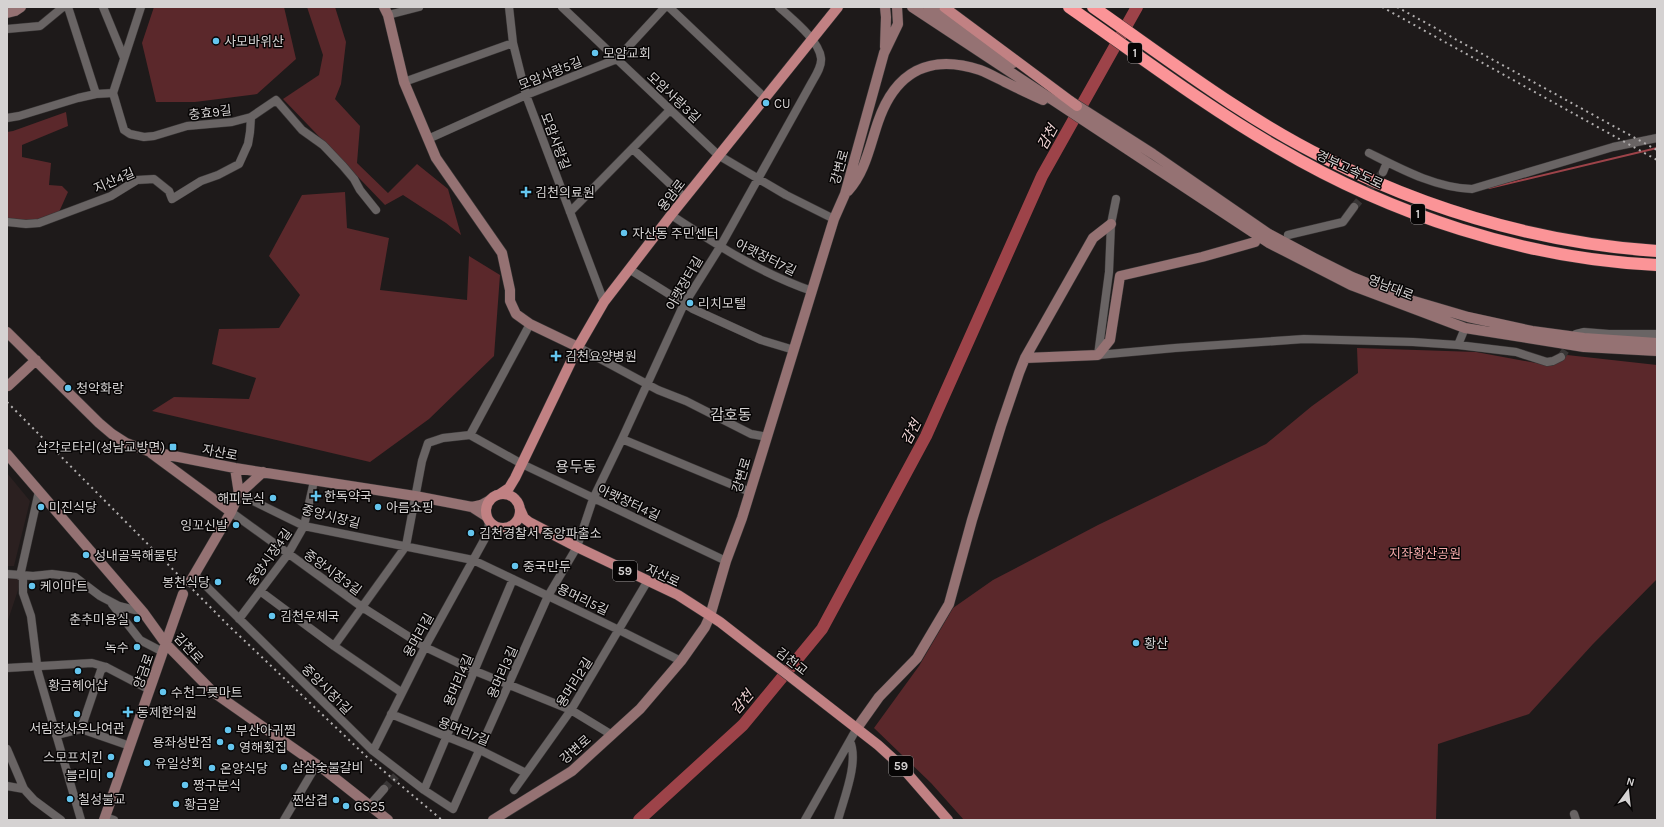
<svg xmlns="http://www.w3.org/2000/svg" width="1664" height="827" viewBox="0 0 1664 827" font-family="Karla,'Noto Sans KR',sans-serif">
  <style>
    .built { fill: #2b2020 }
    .green { fill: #5b282b }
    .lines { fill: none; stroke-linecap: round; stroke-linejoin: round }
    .stream { stroke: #9d4349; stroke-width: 2 }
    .river { stroke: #9d4349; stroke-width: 12 }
    .street-tunnel { stroke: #393636; stroke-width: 8; stroke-dasharray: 8 4; stroke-linecap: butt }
    .street-casing { stroke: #393636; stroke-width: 9 }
    .secondary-casing { stroke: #393636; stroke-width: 11 }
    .primary-casing { stroke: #393636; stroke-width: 11 }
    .highway-casing { stroke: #393636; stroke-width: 13 }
    .street { stroke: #696464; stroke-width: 8 }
    .secondary { stroke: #957273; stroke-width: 10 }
    .primary { stroke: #c18183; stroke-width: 10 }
    .highway { stroke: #fb9497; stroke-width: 12 }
    .rail { stroke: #b1aeae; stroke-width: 2; stroke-dasharray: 2 4; stroke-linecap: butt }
    .poi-dot { fill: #64c5ee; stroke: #070505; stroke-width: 1.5 }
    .labels { text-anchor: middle; stroke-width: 3; stroke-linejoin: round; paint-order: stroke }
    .shield { fill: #070505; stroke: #979494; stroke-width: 1 }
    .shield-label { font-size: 12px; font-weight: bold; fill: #d5d2d2 }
    .poi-label { font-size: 13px; fill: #d5d2d2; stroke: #070505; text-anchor: start }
    .street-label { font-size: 13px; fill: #d5d2d2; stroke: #070505 }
    .park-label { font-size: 13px; fill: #f5a9aa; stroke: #070505 }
    .water-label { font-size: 14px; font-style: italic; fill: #f1d6d6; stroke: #070505 }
    .quarter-label { font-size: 15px; fill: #d5d2d2; stroke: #070505 }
  </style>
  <rect width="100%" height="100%" fill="#1e1a1a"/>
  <path class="built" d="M7,473l23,28 -16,65h-7z
    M7,578h15l-15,45z"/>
  <path class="green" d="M154,7h130l12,52 -39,35 -62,8h-39l-14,-59z
    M307,7h28l11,35 -5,42 -6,15 25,27 -3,37 31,30 29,-29 31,25 13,46 -15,-12 -43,-28 -18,10 -102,-106 36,-24 4,-20z
    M66,112l2,14 -46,19v12l29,6 -2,22 13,1 6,6 -9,20 -27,10 -25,-4v-86l6,-1z
    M345,192l2,36 42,10 -9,52 87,10 2,-44 31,19 -6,81 -65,63 -59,43 -218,-51 22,-14 75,2 7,-21 -44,-14 7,-35 60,-1 21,-33 -31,-39 33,-61z
    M1357,348l119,4 76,14 15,-11 90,10v214l-64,65 -64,70 -91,30 -2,76h-472l-33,-37 -57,-55 45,-62 34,-58 40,-28 105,-55 168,-81 46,-38 46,-33z"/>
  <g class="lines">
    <path class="stream" d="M1489,188l168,-40"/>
    <path class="river" d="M639,820l104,-95 79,-96 104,-193 116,-260 95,-169"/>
    <path class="street-tunnel" d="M1354,207l29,-35
      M1561,357l11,-16
      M384,789l12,-13"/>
    <defs>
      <path id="street" d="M68,7l28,87
        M103,7l21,51
        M141,7l-28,86 11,37 6,4 14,3 10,-1 33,-10 45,-4 19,-5 25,-17 26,30 21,15 20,21 11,13 6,11 16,20
        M509,7l4,36 13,52 78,207
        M562,7l156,148 68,40 48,24
        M669,7l96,91
        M388,15l31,-8
        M7,29l33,-3 23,-19
        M404,82l109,-39
        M7,118l12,-2 59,-18 18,-4 17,-1
        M428,139l98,-44 91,-36 48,-52
        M633,149l52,49
        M1369,153c32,16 67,35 103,36l141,-42 44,-9
        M1383,172l4,-10
        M1116,199l-5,25 -2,48 -11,83 77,-7 129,-9 109,3 45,3 7,-17
        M570,212l100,-102
        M671,215c46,30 89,58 141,76
        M7,222l19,2 13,-1 72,-27 26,-16 17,-1 15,12 3,8 29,-18 17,-6 21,-11 9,-20 2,-12 1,-15
        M1288,235l55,-13 11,-15
        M629,269l64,40 68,31 33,10
        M1576,334l8,-2 25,2h48
        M1458,345l58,7 31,10 6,-1 8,-4
        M578,347l80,43 28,11 65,33 16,3
        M470,435l60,-111
        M622,439l128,53
        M239,494l65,32 169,34 146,70 62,31
        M231,512l131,95 63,40 50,24 96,39 41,25
        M488,533l11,-6
        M7,574l26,2 19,-2 23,3 25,19 19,10 24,6
        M194,574l178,176 52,40 29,19 95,-213 29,-49 16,-48 29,-60 61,-133 37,-59 92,-165c4,-7 10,-16 9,-24 -2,-18 -29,-39 -42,-51
        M20,576l19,-85
        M23,576v17l8,23 7,56 43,148
        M260,591l74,55 67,46
        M112,604l28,36 23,12
        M239,619l49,-65 16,-28 10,-45
        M334,646l72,-100 16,-85 6,-18 15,-5 27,-3 52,29 204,97
        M7,668l85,-5 14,4 44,23
        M391,714l89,36 46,23
        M81,729l20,-59 5,-3
        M56,735l25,-6 49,17
        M7,749l17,40 10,11 27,20
        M373,751l52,-104 63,-114 1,-12
        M7,786l17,3
        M424,790l89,-211
        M514,790l57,-80 76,-128
        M370,805l14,-16
        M1574,814l2,6
        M105,817l9,3
        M284,820l33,-56
        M805,820l52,-92
        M838,820c6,-22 21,-58 12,-79"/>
      <path id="secondary" d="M384,7l4,8 16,67 32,76 66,95 8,37v11l6,13 14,10 48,23
        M885,7l1,10 -1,30
        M912,7l357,236 82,42 114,43 119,19 73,4
        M928,7l85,56
        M7,13l8,-2 6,-4
        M1070,101l83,53 116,80 45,24 38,19 55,22 61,18 64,14 52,7 73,5
        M848,191c17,-18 22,-46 30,-69 17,-50 51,-69 102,-52 8,3 17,8 25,12 12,6 25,12 38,18
        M7,332l92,91 13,11 14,9 22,8 87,17 180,28 57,11 14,9
        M1025,358l73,-3 12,-15 10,-64 82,-19 53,-15
        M8,386l28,-26
        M151,453l80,59
        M7,454l136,158 23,32 47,48 113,79 62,49
        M235,468l4,26
        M472,507l9,-2 9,-5
        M190,582l41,-70 8,-18 24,-22
        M857,728l22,-31 38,-39 32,-54 23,-84 29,-94 18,-53 6,-15 68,-120 18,-14
        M104,820l79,-226
        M493,820l79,-49 68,-62 41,-48 24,-34 5,-11 16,-55 16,-43 92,-299 11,-25 39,-141 14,-29 -1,-17"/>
      <path id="primary" d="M944,7l133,99
        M500,494l9,-6 6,-10 63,-131 26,-45 67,-87 167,-208
        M486 511a17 17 0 1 1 34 0a17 17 0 1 1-34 0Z
        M520,509l4,9 5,4 48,25 101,48 42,27 158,123 22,20 48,55"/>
      <path id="highway" d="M1069,7c69,48 136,99 209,141 114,67 247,111 379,117
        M1093,7c76,53 151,111 234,152 103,52 215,84 330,92"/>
    </defs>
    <use href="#street" class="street-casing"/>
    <use href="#secondary" class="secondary-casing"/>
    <use href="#primary" class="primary-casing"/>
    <use href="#highway" class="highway-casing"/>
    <use href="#street" class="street"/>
    <use href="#secondary" class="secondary"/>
    <use href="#primary" class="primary"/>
    <use href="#highway" class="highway"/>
    <path class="rail" d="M1382,7l275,153
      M1397,7l260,143
      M7,402l221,223 139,132 75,63"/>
  </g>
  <g class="poi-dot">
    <circle cx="216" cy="41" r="4"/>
    <circle cx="595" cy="53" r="4"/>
    <circle cx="766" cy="103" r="4"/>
    <path d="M524 186h4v4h4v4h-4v4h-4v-4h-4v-4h4z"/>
    <circle cx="624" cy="233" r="4"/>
    <circle cx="690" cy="303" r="4"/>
    <path d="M554 350h4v4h4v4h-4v4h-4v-4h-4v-4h4z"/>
    <circle cx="68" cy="388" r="4"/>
    <rect x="169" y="443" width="8" height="8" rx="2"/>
    <path d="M314 490h4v4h4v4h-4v4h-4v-4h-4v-4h4z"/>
    <circle cx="273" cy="498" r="4"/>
    <circle cx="41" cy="507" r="4"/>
    <circle cx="378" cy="507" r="4"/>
    <circle cx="236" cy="525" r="4"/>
    <circle cx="471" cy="533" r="4"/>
    <circle cx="86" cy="555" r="4"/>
    <circle cx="515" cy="566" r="4"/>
    <circle cx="218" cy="582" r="4"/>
    <circle cx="32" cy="586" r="4"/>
    <circle cx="272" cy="616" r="4"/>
    <circle cx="137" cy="619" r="4"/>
    <circle cx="1136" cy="643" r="4"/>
    <circle cx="137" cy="647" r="4"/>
    <circle cx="78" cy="671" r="4"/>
    <circle cx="163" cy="692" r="4"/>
    <path d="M126 706h4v4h4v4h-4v4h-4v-4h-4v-4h4z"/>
    <circle cx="77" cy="714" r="4"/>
    <circle cx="228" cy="730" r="4"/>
    <circle cx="220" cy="742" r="4"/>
    <circle cx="231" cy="747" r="4"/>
    <circle cx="111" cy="757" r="4"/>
    <circle cx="147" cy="763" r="4"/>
    <circle cx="284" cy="767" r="4"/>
    <circle cx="212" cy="768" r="4"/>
    <circle cx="110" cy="775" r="4"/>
    <circle cx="185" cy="785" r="4"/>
    <circle cx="70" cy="799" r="4"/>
    <circle cx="336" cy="800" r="4"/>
    <circle cx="176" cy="804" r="4"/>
    <circle cx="346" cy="806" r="4"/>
  </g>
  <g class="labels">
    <g class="shield">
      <rect x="1128" y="43" width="14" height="20" rx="3"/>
      <rect x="1411" y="204" width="14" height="20" rx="3"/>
      <rect x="613" y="561" width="24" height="20" rx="3"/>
      <rect x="889" y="756" width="24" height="20" rx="3"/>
    </g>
    <g class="shield-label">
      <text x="1135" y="57">1</text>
      <text x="1418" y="218">1</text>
      <text x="625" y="575">59</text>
      <text x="901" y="770">59</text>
    </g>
    <g class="poi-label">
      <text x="224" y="46">사모바위산</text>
      <text x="603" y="58">모암교회</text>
      <text x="774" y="108">CU</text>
      <text x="535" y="197">김천의료원</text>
      <text x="632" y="238">자산동 주민센터</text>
      <text x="698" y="308">리치모텔</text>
      <text x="565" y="361">김천요양병원</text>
      <text x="76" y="393">청악화랑</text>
      <text x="165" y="452" text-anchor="end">삼각로타리(성남교방면)</text>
      <text x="324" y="501">한독약국</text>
      <text x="265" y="503" text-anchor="end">해피분식</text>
      <text x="49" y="512">미진식당</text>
      <text x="386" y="512">아름쇼핑</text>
      <text x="228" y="530" text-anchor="end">잉꼬신발</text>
      <text x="479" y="538">김천경찰서 중앙파출소</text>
      <text x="94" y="560">성내골목해물탕</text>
      <text x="523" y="571">중국만두</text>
      <text x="210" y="587" text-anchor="end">봉천식당</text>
      <text x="40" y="591">케이마트</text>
      <text x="280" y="621">김천우체국</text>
      <text x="129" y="624" text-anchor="end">춘추미용실</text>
      <text x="1144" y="648">황산</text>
      <text x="129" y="652" text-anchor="end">녹수</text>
      <text x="78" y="690" text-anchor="middle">황금헤어샵</text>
      <text x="171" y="697">수천그릇마트</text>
      <text x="137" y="717">동제한의원</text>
      <text x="77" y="733" text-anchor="middle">서림장사우나여관</text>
      <text x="236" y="735">부산아귀찜</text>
      <text x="212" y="747" text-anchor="end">용좌성반점</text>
      <text x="239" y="752">영해횟집</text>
      <text x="103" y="762" text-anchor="end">스모프치킨</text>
      <text x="155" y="768">유일상회</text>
      <text x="292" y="772">삼삼숯불갈비</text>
      <text x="220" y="773">온양식당</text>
      <text x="102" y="780" text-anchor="end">블리미</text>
      <text x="193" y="790">짱구분식</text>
      <text x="78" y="804">칠성불교</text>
      <text x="328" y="805" text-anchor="end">찐삼겹</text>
      <text x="184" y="809">황금알</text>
      <text x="354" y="811">GS25</text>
    </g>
    <g class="street-label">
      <text transform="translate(550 73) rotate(-22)" y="5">모암사랑5길</text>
      <text transform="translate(674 97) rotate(43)" y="5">모암사랑3길</text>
      <text transform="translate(210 112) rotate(-7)" y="5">충효9길</text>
      <text transform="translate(556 141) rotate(69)" y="5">모암사랑길</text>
      <text transform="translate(839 167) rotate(-74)" y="5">강변로</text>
      <text transform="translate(1350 169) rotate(25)" y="5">경부고속도로</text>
      <text transform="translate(114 180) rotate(-24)" y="5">지산4길</text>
      <text transform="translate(671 195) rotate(-52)" y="5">용암로</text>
      <text transform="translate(766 257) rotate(26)" y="5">아랫장터7길</text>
      <text transform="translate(684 283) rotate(-60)" y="5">아랫장터길</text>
      <text transform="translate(1391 287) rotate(21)" y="5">영남대로</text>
      <text transform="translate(220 452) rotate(11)" y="5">자산로</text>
      <text transform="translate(741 475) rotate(-73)" y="5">강변로</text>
      <text transform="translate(629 502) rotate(25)" y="5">아랫장터4길</text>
      <text transform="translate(331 516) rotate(14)" y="5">중앙시장길</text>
      <text transform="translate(269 557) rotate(-55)" y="5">중앙시장4길</text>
      <text transform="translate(333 572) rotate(36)" y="5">중앙시장3길</text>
      <text transform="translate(663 575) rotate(25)" y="5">자산로</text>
      <text transform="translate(583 599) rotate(25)" y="5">용머리5길</text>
      <text transform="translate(418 635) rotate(-61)" y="5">용머리길</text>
      <text transform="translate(189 648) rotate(47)" y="5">김천로</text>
      <text transform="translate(792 661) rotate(38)" y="5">김천교</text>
      <text transform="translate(143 671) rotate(-71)" y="5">양금로</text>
      <text transform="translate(502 672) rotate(-66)" y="5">용머리3길</text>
      <text transform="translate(458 680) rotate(-67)" y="5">용머리4길</text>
      <text transform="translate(574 682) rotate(-58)" y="5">용머리2길</text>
      <text transform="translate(327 689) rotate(45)" y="5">중앙시장1길</text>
      <text transform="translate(464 731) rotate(22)" y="5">용머리7길</text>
      <text transform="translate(575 749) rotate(-41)" y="5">강변로</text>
    </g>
    <g class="park-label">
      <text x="1425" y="558">지좌황산공원</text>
    </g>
    <g class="water-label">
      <text transform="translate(1047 137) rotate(-61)" y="5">감천</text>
      <text transform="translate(911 432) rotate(-63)" y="5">감천</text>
      <text transform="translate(742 702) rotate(-50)" y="5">감천</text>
    </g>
    <g class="quarter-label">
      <text x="731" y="420">감호동</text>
      <text x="576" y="472">용두동</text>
    </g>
  </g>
  <rect width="1664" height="827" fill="none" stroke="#d5d2d2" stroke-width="16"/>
  <g transform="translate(1628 791) rotate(15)" stroke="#070505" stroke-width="3" paint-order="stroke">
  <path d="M0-3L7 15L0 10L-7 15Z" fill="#d5d2d2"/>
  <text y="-6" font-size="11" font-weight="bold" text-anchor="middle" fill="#d5d2d2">N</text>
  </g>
</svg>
